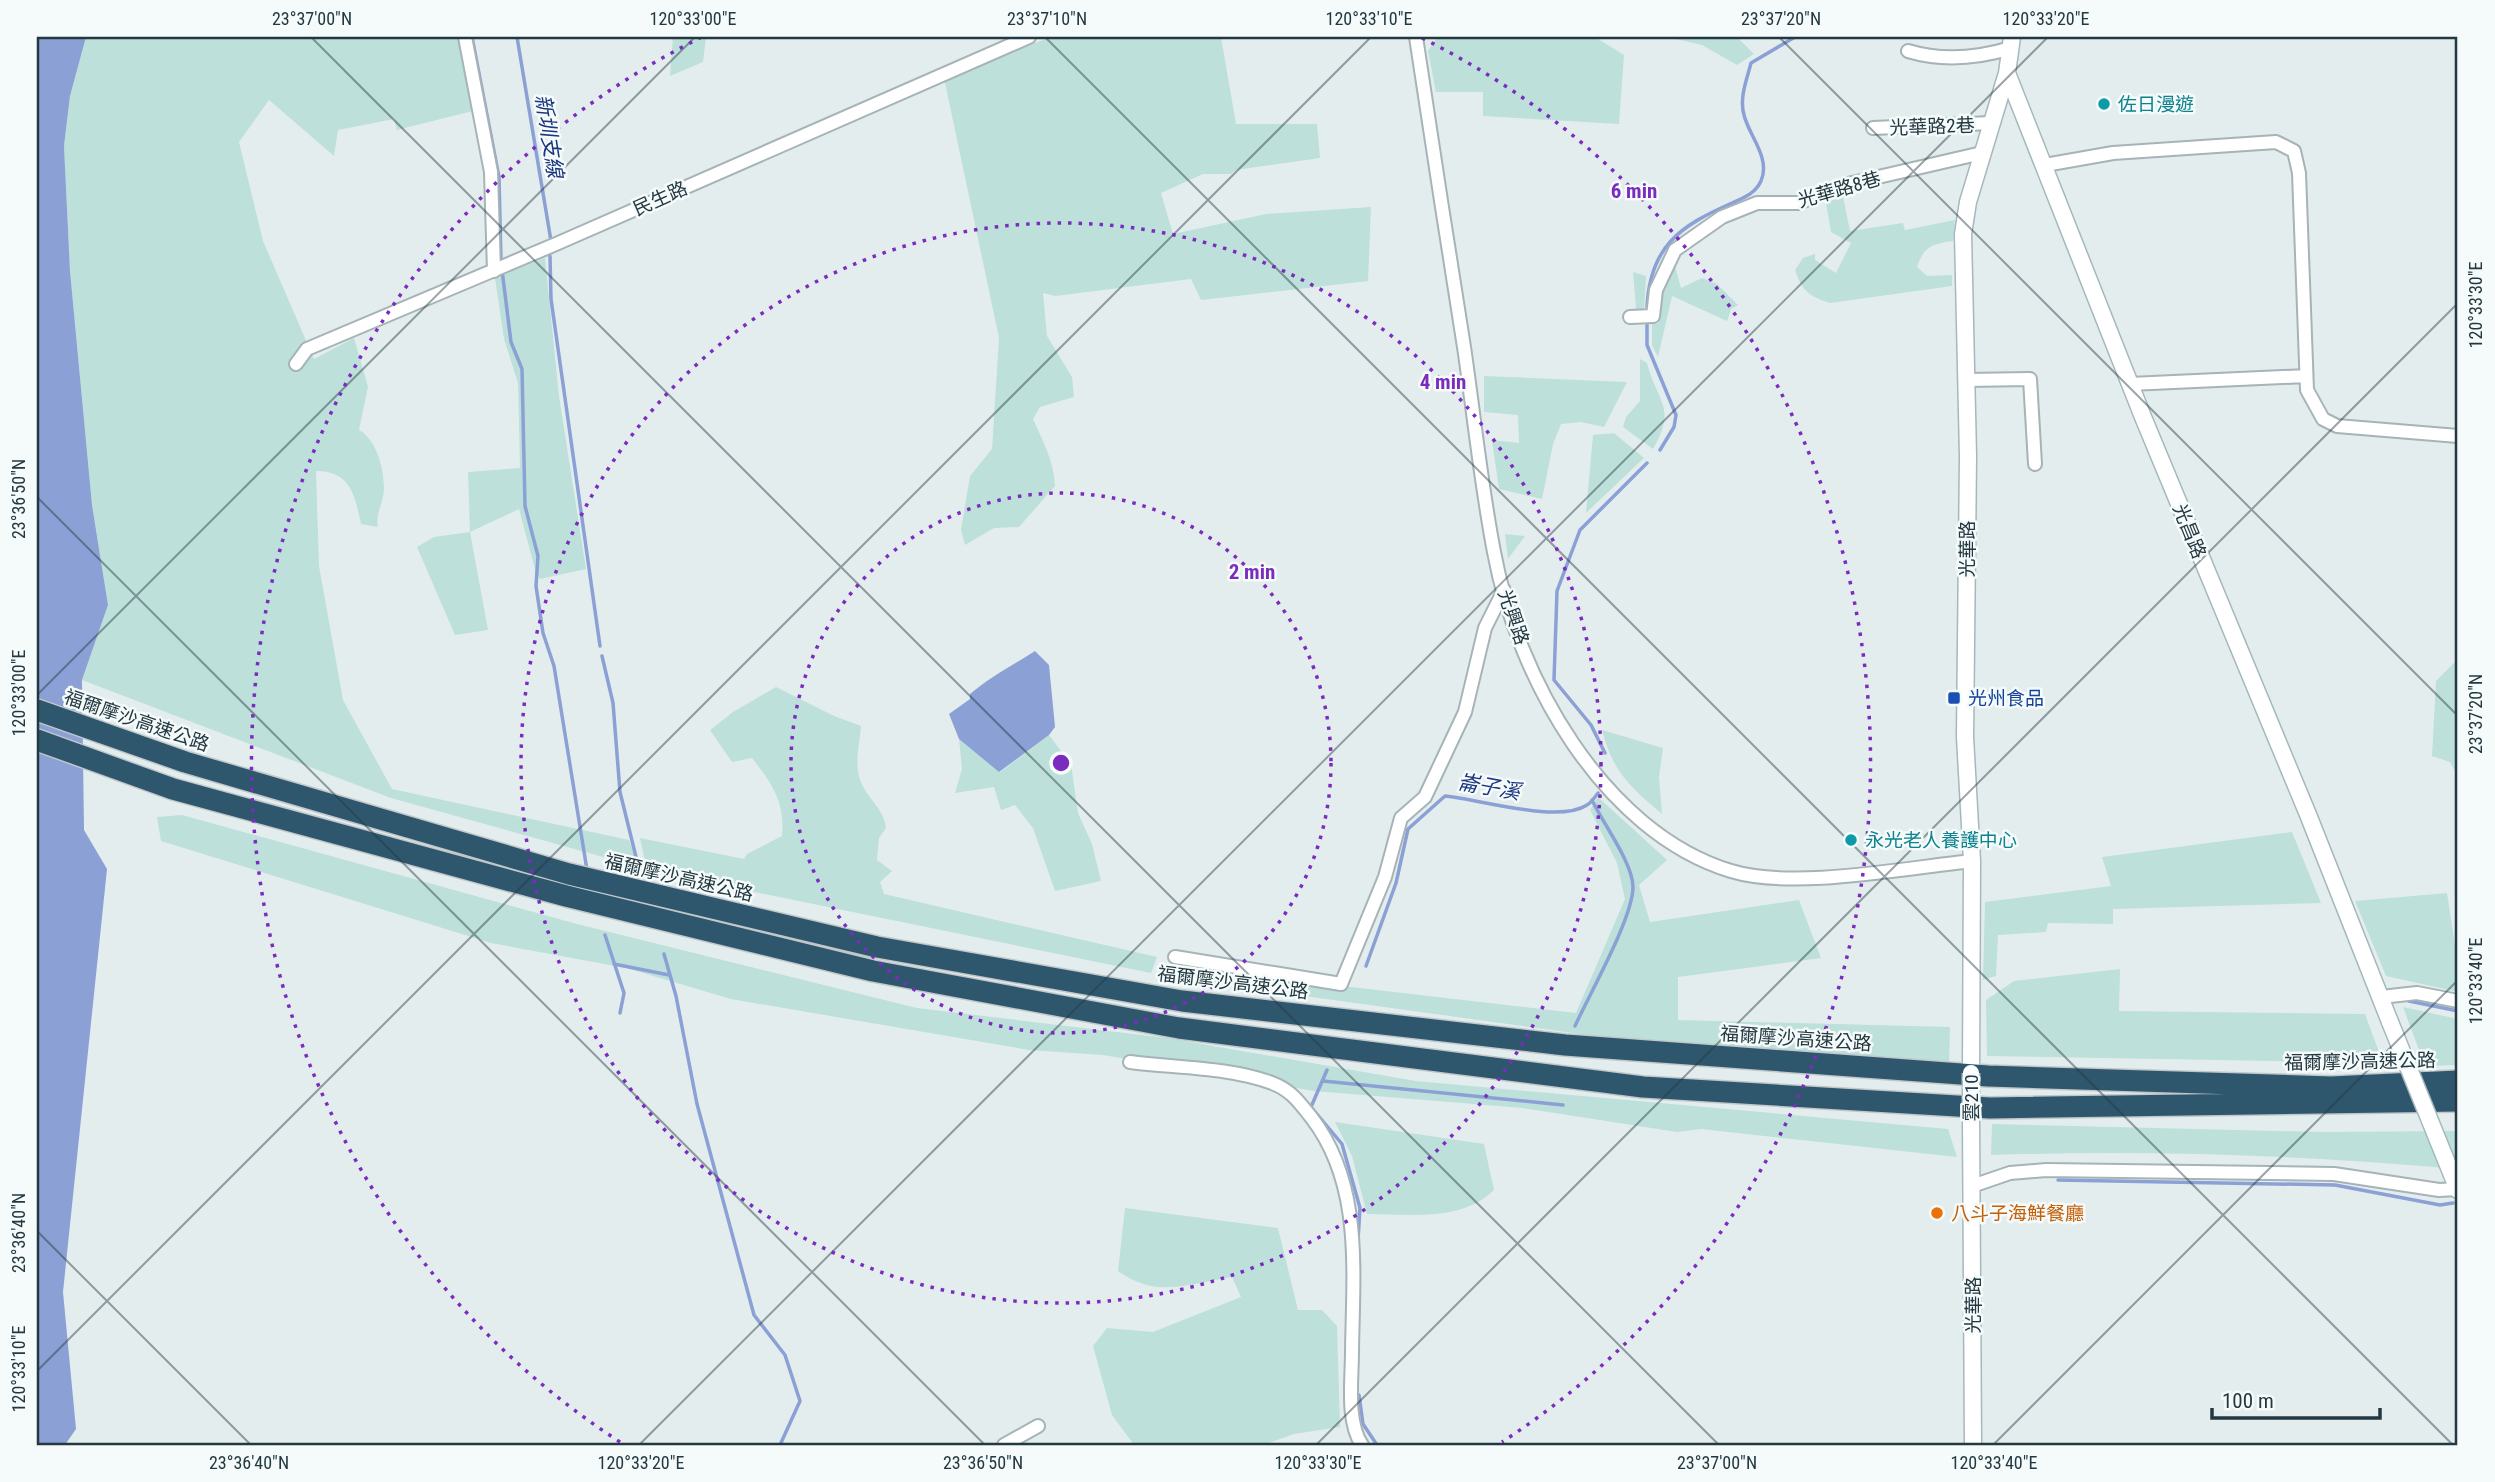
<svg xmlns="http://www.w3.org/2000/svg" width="2495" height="1482" viewBox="0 0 2495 1482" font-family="'Roboto Condensed','Noto Sans TC',sans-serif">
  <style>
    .green { fill: #bde0da }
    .water { fill: #8ba0d4 }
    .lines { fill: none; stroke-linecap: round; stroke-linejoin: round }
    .stream { stroke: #8ba0d4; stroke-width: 3.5 }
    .street-casing { stroke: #a6b3b7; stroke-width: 16 }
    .secondary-casing { stroke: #a5b8bd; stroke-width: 19 }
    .highway-casing { stroke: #c1c7ca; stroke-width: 24 }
    .street { stroke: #fff; stroke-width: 12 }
    .secondary { stroke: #fff; stroke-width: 16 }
    .highway { stroke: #2e576e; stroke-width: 21 }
    .secondary-bridge-casing { stroke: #a5b8bd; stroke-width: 19; stroke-linecap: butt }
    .secondary-bridge { stroke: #fff; stroke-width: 16 }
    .ticks { fill: none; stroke: #233841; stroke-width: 2; stroke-opacity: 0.45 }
    .ring { fill: none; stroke: #7b2cbf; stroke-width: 3.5; stroke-dasharray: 3.5 7 }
    .culture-dot { fill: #0f9aa8; stroke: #f5fafa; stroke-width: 2.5 }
    .transit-dot { fill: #1a4fb4; stroke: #f5fafa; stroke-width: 2.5 }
    .food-dot { fill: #e8710a; stroke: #f5fafa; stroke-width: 2.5 }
    .labels { text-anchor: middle; stroke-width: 5; stroke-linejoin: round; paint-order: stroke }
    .culture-label { font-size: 19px; fill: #0d838f; stroke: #f5fafa; text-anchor: start }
    .street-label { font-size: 19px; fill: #233841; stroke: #f5fafa }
    .transit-label { font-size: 19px; fill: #164399; stroke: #f5fafa; text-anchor: start }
    .food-label { font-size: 19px; fill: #c56008; stroke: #f5fafa; text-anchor: start }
    .water-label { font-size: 21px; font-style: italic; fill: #1a367f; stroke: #f5fafa }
    .centre { fill: #7b2cbf; stroke: #f5fafa; stroke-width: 3.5 }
    .ring-label { font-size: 21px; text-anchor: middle; font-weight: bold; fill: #7b2cbf; stroke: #f5fafa; stroke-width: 5; stroke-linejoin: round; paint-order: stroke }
    .neatline { fill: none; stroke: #233841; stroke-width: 2.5 }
    .ticks-label { font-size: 18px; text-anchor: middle; fill: #233841 }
  </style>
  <rect width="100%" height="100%" fill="#e4edee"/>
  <path class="green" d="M86,37h374l13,74 -76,19 -3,-11 -56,11 -4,26 -65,-56 -30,42 24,99 51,118 40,-21 14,49 -9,43c18,10 25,39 25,59 0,13 -9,25 -6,38l-17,-3c-6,-28 -10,-53 -45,-53l3,95 24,134 49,89 237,51 10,27 -248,-69 -309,-118 26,-75 -16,-100 -22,-234 -6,-125 6,-50z
    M673,37h33l-3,25 -33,14z
    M1051,37h170l15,87h81l3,34 -84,12 -5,4h-28l-42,19 12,41 93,-20 105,-7 -3,74 -167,19 -10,-21 -136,17 -12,-3 4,43 25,41 2,20 -34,10 -7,12c10,22 21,43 22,67l-36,41 -25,1 -29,17 -4,-15 9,-54 22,-27 7,-111 -55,-260z
    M1437,37h158l29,18 -5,69 -136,-8v-24h-47l-8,-41z
    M1667,37h70l17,17 -17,11 -35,-20z
    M1843,196l7,35 53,-8 2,7 50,-10 -2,21c-21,3 -29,5 -36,26l10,9 25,-1v11l-122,17c-21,-7 -28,-12 -35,-33l8,-12 12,-4v6l21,13 15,-30 -20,-11 -5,-29z
    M545,258l14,138 27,173 -46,10 -4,-6 -17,-64 -49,23 18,98 -33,5 -38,-88 17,-10 36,-5 -2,-60 52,-4 -2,-85 -14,-44 -9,-61z
    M1674,262l7,26 21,-10 15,6 21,21 -7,4 -4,12 -55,-25 -14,61 -6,-12v-22h6l3,-13 -2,-15z
    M1633,272l13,4 -2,34 -8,-1z
    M1640,359l7,4c11,41 30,44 6,86l-30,-22 3,-10 14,-16z
    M1484,376l143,6 -23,45 -23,-5 -20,2 -8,20 -11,55 -43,-10 -7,-49 27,3 -1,-28 -34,-3z
    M1614,433l30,25 -58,55 7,-78z
    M1505,534l20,2 -17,23z
    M2458,659v118l-8,-15 -18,-6 4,-75z
    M776,687l58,29 27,10c-1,14 -6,35 -2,50 5,21 25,31 27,52l-7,10 -2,22 15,11 -12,11 4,12 273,63 -6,16 -504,-103 -7,-32 104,21 3,-5 35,-18c3,-35 -10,-52 -30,-78l-20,4 -22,-32 23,-18z
    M1602,730l61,18 -4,29 3,37c-32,-27 -49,-42 -60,-84z
    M1049,735l22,29 7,49 14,31 9,37 -46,10 -22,-63 -18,-23 -14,5 -7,-23 -39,6 7,-24 -3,-30 41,33z
    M1598,797l69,63 -28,25 11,37 149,-22 22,58 -143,19v43l272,7 -1,37 -311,-22 -464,-64 6,-16 171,25 225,26 49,-114 -8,-36 -27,-53z
    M182,815l395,109 340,84 250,30 249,43 532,48 9,28 -256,-28 -24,3 -154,-24 -209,-17 -211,-36 -74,-5 -298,-51 -105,-31 -135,-25 -330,-102 -4,-24z
    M2292,832l29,71 -208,6v15l-65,-1 -2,9 -48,3 -2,41 -13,4 2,-78 126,-16 -9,-29z
    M2447,893l11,72v27l-72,-16 -31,-75z
    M2120,969l-1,42 246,3 18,49 -396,-7 -1,-56 28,-19z
    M2403,1007l55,12v46l-33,1z
    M1335,1122l149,22 10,46c-32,32 -85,24 -127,24l-15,-58z
    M1992,1124l332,8 134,-1v38c-155,-14 -312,-19 -467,-14z
    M1125,1208l153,20 20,82h24l15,16 3,101 -46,7 -31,11h-129l-22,-30 -19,-69 14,-18 46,4 88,-35 -9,-20c-45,7 -75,22 -114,-6z"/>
  <path class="water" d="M37,37h49l-16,59 -6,50 6,125 22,234 16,100 -26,75 2,150 23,39 -44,423 13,137 -11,16h-28z
    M1035,651l14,14 6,62 -6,8 -50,37 -40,-33 -10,-25 21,-15v-5c20,-17 43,-29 65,-43z"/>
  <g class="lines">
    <path class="stream" d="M472,37l27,140 2,85
      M517,37l34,204
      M550,256l1,43 49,347
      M502,270l9,72 11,27 3,137 13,50 -2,30 7,47 11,33 33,204
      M1647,307c3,-61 33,-81 85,-104 11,-5 23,-9 29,-22 10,-23 -12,-45 -17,-66 -5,-17 3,-36 7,-52l44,-26
      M1647,325v20l29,70 -2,12 -14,23
      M602,656l11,47 7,89 17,69
      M1605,753l-14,-28 -37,-45 3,-89 23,-61 67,-67
      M605,935l19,58 -4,20
      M664,954l12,42 21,108 57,211 31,40 15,46 -20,44
      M614,964l55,11
      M1366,966l30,-83 12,-54 37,-33c34,3 113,28 142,9 4,-2 8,-8 11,-12
      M2409,1001l49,10
      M1575,1026c14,-31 58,-108 58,-139 0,-24 -31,-65 -41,-87
      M1327,1070l-16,37 31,37 18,64 -2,32
      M1323,1081l240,24
      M2058,1180l277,5 105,20 13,-2
      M1359,1395l4,29 14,21"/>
    <defs>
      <path id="street" d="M465,37l26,135 3,99
        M1416,37c15,103 32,207 48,310 10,68 17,138 30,205 23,125 109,280 237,319 62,19 174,-3 241,-10
        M1908,51c33,10 70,7 103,-3
        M1873,128l118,-5
        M2045,165l68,-12 163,-11 18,9 5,22 8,217 16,29 14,7 121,10
        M1630,317l23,-1 3,-26 19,-40 47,-33 35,-14h41l50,-19 134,-31
        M296,364l11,-15 249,-105 473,-207
        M1966,380l64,-1 5,85
        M2130,384l176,-8
        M1175,957l166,27 44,-107 16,-59 24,-21 40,-85 20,-84 19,-38
        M2381,997l36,-4 41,8
        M1130,1062c46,6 99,5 142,21 19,7 27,19 39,34 52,67 42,154 41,235 0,28 -6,69 10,93
        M1972,1186l38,-13 36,-3 288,4 105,16 19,-1
        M1004,1445l34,-19"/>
      <path id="secondary" d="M2012,37l-5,36 136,344 166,400 81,205
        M1971,1073l1,-212 -7,-124 3,-281 -5,-222 5,-32 39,-129
        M1971,1118l2,327
        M2452,1175l6,15"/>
      <path id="highway" d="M37,710l148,52 384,112 308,73 305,54 383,44 423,31 343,11 127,-6
        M37,740l136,49 393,107 307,75 306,57 464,59 347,21 468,-7"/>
    </defs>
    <use href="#street" class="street-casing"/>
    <use href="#secondary" class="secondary-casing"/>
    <use href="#highway" class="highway-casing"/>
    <use href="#street" class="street"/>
    <use href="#secondary" class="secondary"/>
    <use href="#highway" class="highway"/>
    <defs>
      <path id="secondary-bridge" d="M2390,1022l62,153
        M1971,1073v45"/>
    </defs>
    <use href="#secondary-bridge" class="secondary-bridge-casing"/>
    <use href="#secondary-bridge" class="secondary-bridge"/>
  </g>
  <path class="ticks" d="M311,37l1408,1408M1045,37l1408,1408M1779,37l679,679M37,497l948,948M37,695l658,-658M37,1231l214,214M37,1371l1334,-1334M639,1445l1409,-1408M1316,1445l1142,-1142M1993,1445l465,-465"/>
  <g class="ring">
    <circle cx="1061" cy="763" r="270"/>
    <circle cx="1061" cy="763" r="540"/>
    <path d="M620 1442A810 810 0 0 1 700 38M1422 38A810 810 0 0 1 1502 1442"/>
  </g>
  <g class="culture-dot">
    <circle cx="2104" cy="104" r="7"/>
    <circle cx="1851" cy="840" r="7"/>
  </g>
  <rect class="transit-dot" x="1947" y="691" width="14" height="14" rx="3.5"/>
  <circle class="food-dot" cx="1937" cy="1213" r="7"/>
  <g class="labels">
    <g class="culture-label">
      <text x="2118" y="111">佐日漫遊</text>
      <text x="1865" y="847">永光老人養護中心</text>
    </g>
    <g class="street-label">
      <text transform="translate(1932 126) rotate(-2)" y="7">光華路2巷</text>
      <text transform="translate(1839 189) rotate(-16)" y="7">光華路8巷</text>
      <text transform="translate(660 198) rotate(-24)" y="7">民生路</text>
      <text transform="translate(2190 531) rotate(68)" y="7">光昌路</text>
      <text transform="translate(1967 549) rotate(-90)" y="7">光華路</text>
      <text transform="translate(1514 617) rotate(71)" y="7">光興路</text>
      <text transform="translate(137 720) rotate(19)" y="7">福爾摩沙高速公路</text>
      <text transform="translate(679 877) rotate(13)" y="7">福爾摩沙高速公路</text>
      <text transform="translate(1233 982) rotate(7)" y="7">福爾摩沙高速公路</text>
      <text transform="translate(1796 1038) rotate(4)" y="7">福爾摩沙高速公路</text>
      <text transform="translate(2360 1061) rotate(-1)" y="7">福爾摩沙高速公路</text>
      <text transform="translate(1971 1098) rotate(-90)" y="7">雲210</text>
      <text transform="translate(1973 1305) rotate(-90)" y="7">光華路</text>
    </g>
    <g class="transit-label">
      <text x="1968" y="705">光州食品</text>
    </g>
    <g class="food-label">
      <text x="1951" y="1220">八斗子海鮮餐廳</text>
    </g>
    <g class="water-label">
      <text transform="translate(549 136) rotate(81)" y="7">新圳支線</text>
      <text transform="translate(1489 787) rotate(10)" y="7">崙子溪</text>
    </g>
  </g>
  <circle cx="1061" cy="763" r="10" class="centre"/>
  <g class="ring-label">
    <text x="1634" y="198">6 min</text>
    <text x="1443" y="389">4 min</text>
    <text x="1252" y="579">2 min</text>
  </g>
  <rect width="2495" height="1482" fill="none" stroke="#f5fafa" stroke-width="77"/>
  <path d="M2212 1408v10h168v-10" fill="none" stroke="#233841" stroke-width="3.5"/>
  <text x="2222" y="1408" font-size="21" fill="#233841" stroke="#f5fafa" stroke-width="5" paint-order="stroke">100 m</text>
  <rect x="38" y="38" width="2418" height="1406" class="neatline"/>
  <g class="ticks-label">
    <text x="312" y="25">23°37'00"N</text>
    <text x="693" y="25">120°33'00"E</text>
    <text x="1047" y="25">23°37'10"N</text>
    <text x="1369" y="25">120°33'10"E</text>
    <text x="1781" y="25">23°37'20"N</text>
    <text x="2046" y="25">120°33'20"E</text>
    <text transform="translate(2476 305) rotate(-90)" y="6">120°33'30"E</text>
    <text transform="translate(19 499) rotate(-90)" y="6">23°36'50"N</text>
    <text transform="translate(19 693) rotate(-90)" y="6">120°33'00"E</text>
    <text transform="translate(2476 714) rotate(-90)" y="6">23°37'20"N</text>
    <text transform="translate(2476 981) rotate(-90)" y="6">120°33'40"E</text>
    <text transform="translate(19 1233) rotate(-90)" y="6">23°36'40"N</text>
    <text transform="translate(19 1369) rotate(-90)" y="6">120°33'10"E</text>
    <text x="249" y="1469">23°36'40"N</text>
    <text x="641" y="1469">120°33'20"E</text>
    <text x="983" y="1469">23°36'50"N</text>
    <text x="1318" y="1469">120°33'30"E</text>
    <text x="1717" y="1469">23°37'00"N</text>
    <text x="1994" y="1469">120°33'40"E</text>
  </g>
</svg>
